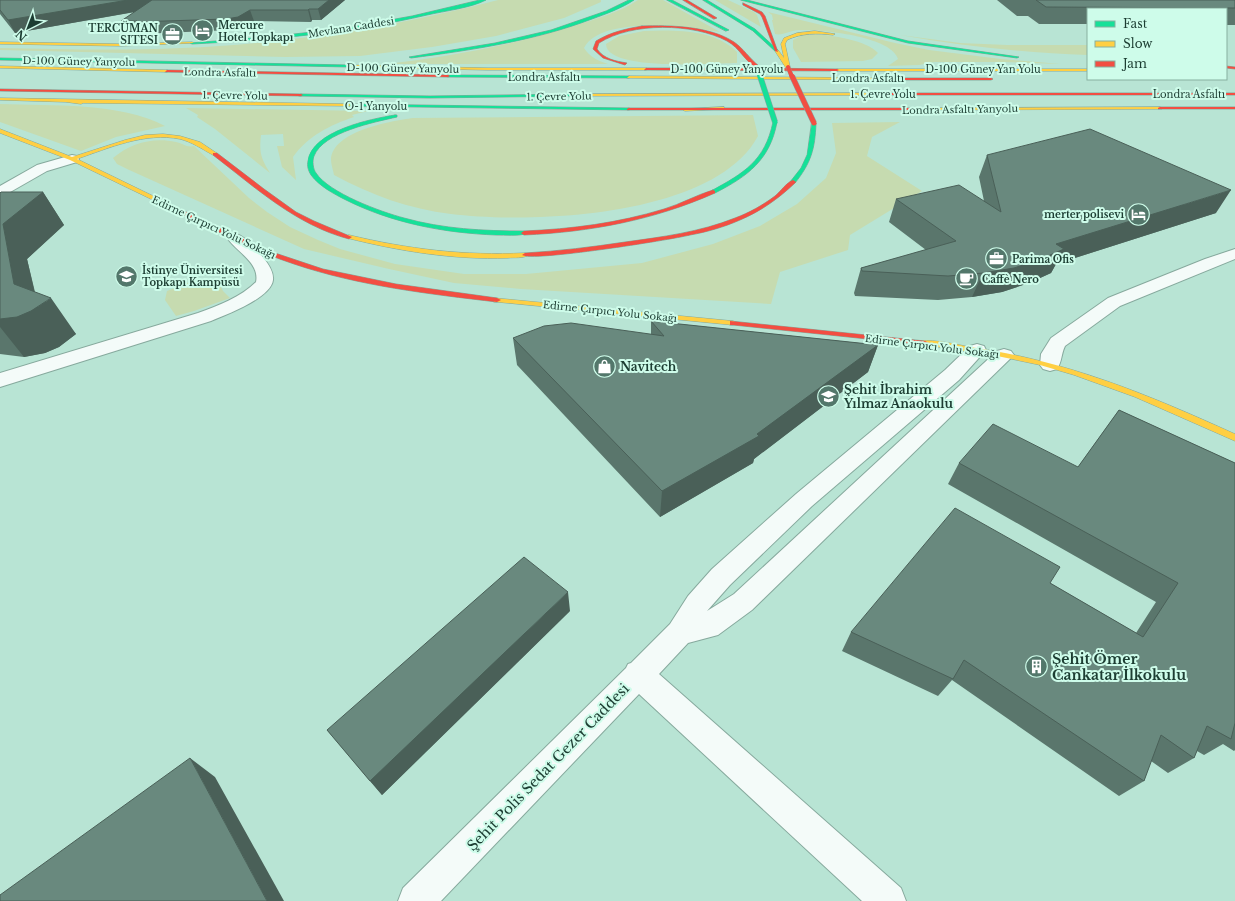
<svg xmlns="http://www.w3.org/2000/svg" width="1235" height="901" viewBox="0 0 1235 901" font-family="'Libre Baskerville',serif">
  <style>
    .green { fill: #c6dbb0 }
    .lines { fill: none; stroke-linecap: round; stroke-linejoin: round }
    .street-casing { stroke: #86a99d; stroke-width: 2 }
    .fast-casing { stroke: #86a99d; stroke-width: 1 }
    .slow-casing { stroke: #86a99d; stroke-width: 1 }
    .jam-casing { stroke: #86a99d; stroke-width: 1 }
    .street { fill: #f4fbf9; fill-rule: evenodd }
    .fast { fill: #16e098; fill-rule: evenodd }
    .slow { fill: #ffcf43; fill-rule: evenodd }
    .jam { fill: #f24e42; fill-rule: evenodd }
    .fast-bridge-far1-casing { stroke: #8fa4a4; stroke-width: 4.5; stroke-linecap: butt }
    .fast-bridge-casing { stroke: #8fa4a4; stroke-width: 6; stroke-linecap: butt }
    .jam-bridge-far1-casing { stroke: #8fa4a4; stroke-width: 4.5; stroke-linecap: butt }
    .jam-bridge-casing { stroke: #8fa4a4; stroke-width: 6; stroke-linecap: butt }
    .fast-bridge-far1 { stroke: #16e098; stroke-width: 4 }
    .fast-bridge { stroke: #16e098; stroke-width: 5 }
    .jam-bridge-far1 { stroke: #f24e42; stroke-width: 4 }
    .jam-bridge { stroke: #f24e42; stroke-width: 5 }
    .wall { fill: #5a766c }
    .shaded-wall { fill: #4a6058 }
    .building { fill: #69897e; stroke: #4a6058 }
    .labels { text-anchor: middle; stroke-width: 4; stroke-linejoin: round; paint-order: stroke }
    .far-poi-label { font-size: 10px; font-weight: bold; fill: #1c3d32; stroke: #cefcea; text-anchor: start }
    .far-street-label { font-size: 10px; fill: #1c3d32; stroke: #cefcea }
    .poi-label { font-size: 12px; font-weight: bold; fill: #1c3d32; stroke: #cefcea; text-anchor: start }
    .near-poi-label { font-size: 14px; font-weight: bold; fill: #1c3d32; stroke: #cefcea; text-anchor: start }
    .near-street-label { font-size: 14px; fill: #1c3d32; stroke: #cefcea }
  </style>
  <rect width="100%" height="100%" fill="#b8e4d4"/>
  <path class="green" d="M498,0h103v2l-37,16 -68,18 -64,11 -72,9 -75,1 -285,-7v-2c91,2 184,4 275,-7 75,-8 150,-22 223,-41z
    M638,0h25l57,32c-32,-5 -119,-17 -136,16 6,9 14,13 24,16h-221c64,-8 128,-19 189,-39 21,-6 44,-13 62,-25z
    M715,0h13l26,12 3,3 4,12z
    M768,12l127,31 34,7 72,9 60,5 -56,-2h-71l-15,3 -31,1 10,-7c-6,-23 -79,-30 -99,-29 -8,0 -17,6 -24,4l-3,-14h1l-1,-5z
    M644,31c30,-1 70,-2 93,21v11c-21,0 -131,9 -131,-19l13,-8z
    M813,34c17,1 54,6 65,19l-6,6 -9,2 -62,1 -8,-14v-8l10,-5z
    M900,35l60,8 47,2h81v10c-63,-2 -125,-9 -188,-20z
    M0,104c51,2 120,-2 165,22l-49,11 -35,14 -81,-29z
    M186,108l182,3 -16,4 2,2c-24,8 -46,19 -61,40l3,23 -14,-13 -5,-21h7l-1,-12 -22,1c-2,18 0,23 9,38l-55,-44 -18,-12 1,-2z
    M753,115l5,21c-43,81 -226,88 -307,78 -42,-5 -80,-19 -117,-39 -1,-5 -3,-11 -3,-15 1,-29 60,-39 82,-42z
    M900,122l-28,15 -5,19 55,35 -72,44 -2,15 -68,22 -9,32 -250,-15 -67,-6 -65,-14 -85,-20 -177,-80 -10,-5 -4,-6c18,-15 40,-21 63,-16 6,1 11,6 18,4l55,52 18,14 23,15 28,13 22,9 55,15 69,10h62l116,-11 71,-19 47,-18 37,-22 29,-26 10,-25 -4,-30z
    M205,279l13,2 5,10 7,7 -36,13 -18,5 -11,-16 2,-9 28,-11z"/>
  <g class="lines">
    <defs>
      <path id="street" d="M72,155l5,1 2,3 -2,3 -30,9 -42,24 -5,1v-10l37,-21z
        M236,234c10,3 19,14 25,21 6,7 13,16 12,25 -2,18 -47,35 -62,41l-211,66v-14l198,-60c20,-7 43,-16 58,-31 4,-19 -19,-30 -28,-43l2,-3z
        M1235,249v10l-115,47 -55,40c-4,8 -3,16 -8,23l-7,2 -7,-2 -3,-4 1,-11 10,-16 57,-40 97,-39z
        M977,344l7,2 2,4 -27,30 -147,126 -82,79 -23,26 27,-17 263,-243 7,-2 7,2 3,4 -262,255 -34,25 -30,8 -29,31 242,214 5,13h-44l-223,-207 -198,207h-43l5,-13 223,-220 2,-4 3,-1 39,-39 18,-28 24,-27 84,-75 149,-124 25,-24z"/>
      <path id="fast" d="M480,0h6c-15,8 -42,11 -59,15 -77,18 -156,25 -235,29l-2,-1 76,-6 74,-8 72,-13z
        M629,0h5c-12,8 -28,14 -42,19 -58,22 -120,31 -181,39l-2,-1 86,-14 56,-13 55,-19z
        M667,0h5l57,30 -3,1z
        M703,0h4l48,29 24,22 -3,1 -23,-21z
        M741,0h6l161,41 111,16 -2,1 -109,-15z
        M0,58l349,7 2,1 -2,1 -349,-7z
        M446,75l183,1 2,1 -2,1 -181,-1z
        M301,94l129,2 146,-2 2,1 -2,1 -146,2 -131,-2z
        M349,104l280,4 2,1 -2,1 -282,-4v-1z
        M395,115h2v2c-22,5 -74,15 -83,39 -2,5 -1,13 2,17 13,20 65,39 88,45 39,11 80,13 120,13l3,2 -1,1c-9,2 -20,1 -30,1 -52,-2 -104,-12 -150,-35 -12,-6 -27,-14 -35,-25 -3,-5 -4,-9 -3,-14 4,-30 62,-42 87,-46z
        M775,121l2,1c-7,38 -29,54 -62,71h-4v-2c33,-18 54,-30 62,-69z
        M812,122l4,1c-1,26 -5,40 -21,60h-4l-1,-1 11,-14 6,-13z"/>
      <path id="slow" d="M815,31l20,3 -2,1c-16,-2 -31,-2 -46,5l-2,4 5,23 -4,1 -11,-17 3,-1 6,8 -3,-14 3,-6 13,-5z
        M0,42l121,2 71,-2 2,1 -73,3 -121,-2z
        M349,65l139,3h158l2,1 -2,1h-158l-141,-3z
        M0,66l167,4 2,1 -2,1 -167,-4z
        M837,69h251v2h-253z
        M629,76l264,2 2,1 -2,1 -266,-2z
        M887,93l2,2 -313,1 -2,-1 2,-1z
        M0,98l349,6 2,1 -2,1 -266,-3 -2,1 -15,-2 -66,-2z
        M724,107v1l-2,1 -37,2 -2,-1 2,-1z
        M1160,107l2,1v1l-231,1 -2,-1 2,-1z
        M0,129l72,28 53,-17 20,-5 18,-1 17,2 20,6 18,12 -5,1c-11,-6 -21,-13 -33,-16 -35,-7 -71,9 -103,20l107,52v2l-2,1 -112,-54 -70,-27z
        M349,235c58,14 116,21 176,18l3,2c-5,4 -14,2 -20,3 -55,2 -109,-7 -161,-20l-1,-1z
        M494,298l239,23 4,2 -4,2 -236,-23h-3z
        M922,341c11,-2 37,4 48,6 97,14 177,47 265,87v7l-100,-44 -61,-22 -34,-10 -38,-8 -77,-12 -4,-2z"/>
      <path id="jam" d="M683,0h4l30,18 -3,1z
        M743,3l19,9 3,4 13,36 -3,-1 -13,-34 -2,-3 -17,-9z
        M642,26c28,-1 68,0 92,16 9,6 16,17 25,24l-2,2 80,1 2,1 -2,1 -193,-1 2,-2h111c-12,-6 -17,-20 -30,-27 -34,-18 -95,-19 -128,2l-2,6c7,10 18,12 30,14l-2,2 -22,-7 -10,-9 3,-8c15,-9 29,-12 46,-15z
        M1226,66l9,1v2l-9,-1z
        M167,70l281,5 2,1 -2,1 -283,-5z
        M893,78h98l2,1 -2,1h-100z
        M0,89l301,5 2,1 -2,1 -301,-5z
        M887,93h348v2h-350z
        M1160,107h75v2h-77v-1z
        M629,108h302l2,1 -2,1h-304v-1z
        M213,153h4l47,36 32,23 18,9 38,16 -3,2c-53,-14 -93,-51 -136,-84z
        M793,180l3,2 -1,1c-17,16 -34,28 -55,37 -16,7 -33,12 -50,15 -20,5 -159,27 -168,20l3,-2c34,-2 67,-6 100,-11 37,-5 75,-10 110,-24 14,-5 28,-13 40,-22 6,-5 11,-13 18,-16z
        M713,190l2,1v2c-61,27 -124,39 -191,42l-3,-2 3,-2c48,-2 94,-8 140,-22 17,-5 32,-14 49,-19z
        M182,210l87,41 54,18 73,15 101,14 4,2 -4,2c-68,-8 -138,-16 -203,-38 -40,-13 -77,-33 -114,-51v-2z
        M730,321l195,20 4,2 -4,2 -192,-20h-3z"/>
    </defs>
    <use href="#street" class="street-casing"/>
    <use href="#fast" class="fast-casing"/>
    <use href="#slow" class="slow-casing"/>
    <use href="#jam" class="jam-casing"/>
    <use href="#street" class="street"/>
    <use href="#fast" class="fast"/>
    <use href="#slow" class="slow"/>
    <use href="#jam" class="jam"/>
    <defs>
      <path id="fast-bridge-far1" d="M757,67l3,10"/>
      <path id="fast-bridge" d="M760,76l15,46"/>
      <path id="jam-bridge-far1" d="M788,67l4,10"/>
      <path id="jam-bridge" d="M792,76l22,47"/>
    </defs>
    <use href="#fast-bridge-far1" class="fast-bridge-far1-casing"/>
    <use href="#fast-bridge" class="fast-bridge-casing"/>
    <use href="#jam-bridge-far1" class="jam-bridge-far1-casing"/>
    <use href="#jam-bridge" class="jam-bridge-casing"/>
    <use href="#fast-bridge-far1" class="fast-bridge-far1"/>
    <use href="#fast-bridge" class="fast-bridge"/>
    <use href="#jam-bridge-far1" class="jam-bridge-far1"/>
    <use href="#jam-bridge" class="jam-bridge"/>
  </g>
  <path class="wall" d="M0,0h345l-24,20h-9l-1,2 -57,-1 -12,8 -11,1 -91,4v-1h-14l-5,-12 14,-9 -120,21 -15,-19z
    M997,0h238v25h-9v-16h-138v15h-49l-11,-8h-11z
    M987,155l229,58 -160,51 -5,9 -22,10 -27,9 -30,5 -34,3 -83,-4 -1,-3 7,-25 65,-18 -37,-28 7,-23 88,2 -5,-24z
    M43,192l21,33 -37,34 8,33 41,42 -17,13 -14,6 -21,4 -24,-3v-161z
    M651,321l227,24 -10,27 -114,87 -1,4 -93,54 -143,-152 -4,-27 138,-4z
    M1119,410l116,53v287l-1,1 -11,-7 -19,11 -7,-4 -3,7 -26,15 -17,-12 -7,20 -25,15 -167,-116 -14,16 -96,-45 9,-19 199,-49 86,50 20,-31 -208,-118 11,-21 119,4z
    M570,611l-188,184 -55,-65z"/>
  <path class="shaded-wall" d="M128,0h34v7l-147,26 -7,-13z
    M329,0h16l-24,20 -3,-11z
    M309,9l3,11 -1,2 -3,-12z
    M250,10l4,11 -12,8 -11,1 -5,-11z
    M1231,190l-15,23 -160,51 -5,9 -22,10 -27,9 -30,5 11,-24 73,-29z
    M43,192l21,33 -37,34 11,48 13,-9 25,36 -17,13 -14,6 -21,4 -24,-30v-8l14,-35 -11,-60z
    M878,345l-10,27 -114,87 -1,4 -93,54 2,-26z
    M568,592l2,19 -188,184 -12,-14z
    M190,758l25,19 69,124h-17z"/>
  <path class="building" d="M0,0h128l-120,20 -8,-10z
    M152,0h177l-11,9h-9l-1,1h-58l-12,7 -12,2 -91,3 2,-1h-16z
    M1036,0h199v8l-189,-1z
    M1090,129l141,61 -175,54 8,5 -23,10 -27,9 -31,5 -35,3 -86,-5 -1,-3 95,-27 -60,-42 63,-14 42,27 -14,-57z
    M1,192h42l-40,32 11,60 37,14 -20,13 -14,6 -17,2v-126z
    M651,321l227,24 -121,89 2,2 -97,55 -149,-153 31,-12 27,-3 93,13z
    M1119,410l116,53v260l-4,16 -24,-13 -13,32 -33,-23 -17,46 -180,-121 -11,19 -102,-47 104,-124 105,59 -10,16 93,54 35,-54 -219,-120 34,-39 85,43z
    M524,557l44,35 -198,189 -43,-51z
    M190,758l77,143h-267v-6z"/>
  <defs>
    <symbol id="hotel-disc" viewBox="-11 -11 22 22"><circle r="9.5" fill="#53776b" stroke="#cefcea"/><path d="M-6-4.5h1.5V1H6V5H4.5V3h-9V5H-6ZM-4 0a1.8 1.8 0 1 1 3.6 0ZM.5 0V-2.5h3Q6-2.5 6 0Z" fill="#fff"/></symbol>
    <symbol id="office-disc" viewBox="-11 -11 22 22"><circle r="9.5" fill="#53776b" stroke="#cefcea"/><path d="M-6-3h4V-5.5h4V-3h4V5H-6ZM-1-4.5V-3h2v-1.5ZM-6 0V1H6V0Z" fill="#fff"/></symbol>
    <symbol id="university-disc" viewBox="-11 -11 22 22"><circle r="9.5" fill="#53776b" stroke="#cefcea"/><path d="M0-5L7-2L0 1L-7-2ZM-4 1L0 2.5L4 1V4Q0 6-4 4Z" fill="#fff"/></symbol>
    <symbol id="cafe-disc" viewBox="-11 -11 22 22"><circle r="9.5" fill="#53776b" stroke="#cefcea"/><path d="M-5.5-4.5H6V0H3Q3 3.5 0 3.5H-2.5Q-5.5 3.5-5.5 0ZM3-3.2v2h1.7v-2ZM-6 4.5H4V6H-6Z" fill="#fff"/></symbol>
    <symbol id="shop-disc" viewBox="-11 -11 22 22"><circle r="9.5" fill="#53776b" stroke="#cefcea"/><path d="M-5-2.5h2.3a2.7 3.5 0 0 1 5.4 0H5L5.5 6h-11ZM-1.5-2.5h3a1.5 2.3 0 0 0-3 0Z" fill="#fff"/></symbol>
    <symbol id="school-disc" viewBox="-11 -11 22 22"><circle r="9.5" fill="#53776b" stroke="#cefcea"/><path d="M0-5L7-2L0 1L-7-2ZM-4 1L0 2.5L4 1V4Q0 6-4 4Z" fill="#fff"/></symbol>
    <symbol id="building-disc" viewBox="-11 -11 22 22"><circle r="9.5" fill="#53776b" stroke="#cefcea"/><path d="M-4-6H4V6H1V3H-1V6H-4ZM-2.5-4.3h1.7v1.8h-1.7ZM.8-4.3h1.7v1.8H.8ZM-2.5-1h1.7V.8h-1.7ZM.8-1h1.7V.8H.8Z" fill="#fff"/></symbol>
  </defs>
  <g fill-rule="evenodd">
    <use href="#hotel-disc" x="190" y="18" width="25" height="25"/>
    <use href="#office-disc" x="160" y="22" width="25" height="25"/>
    <use href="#hotel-disc" x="1126" y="202" width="25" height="25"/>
    <use href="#office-disc" x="984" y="246" width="25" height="25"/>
    <use href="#university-disc" x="114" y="264" width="25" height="25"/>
    <use href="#cafe-disc" x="954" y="266" width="25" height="25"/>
    <use href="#shop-disc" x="592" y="354" width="25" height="25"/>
    <use href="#school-disc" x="816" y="384" width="25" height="25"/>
    <use href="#building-disc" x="1024" y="654" width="25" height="25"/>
  </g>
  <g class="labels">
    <g class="far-poi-label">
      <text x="218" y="29">Mercure<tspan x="218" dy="12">Hotel Topkapı</tspan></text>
      <text x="158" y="32" text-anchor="end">TERCÜMAN<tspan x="158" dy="12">SITESI</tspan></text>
      <text x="1124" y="218" text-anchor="end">merter polisevi</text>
      <text x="1012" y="263">Parima Ofis</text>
      <text x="142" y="274">İstinye Üniversitesi<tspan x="142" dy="12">Topkapı Kampüsü</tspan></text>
      <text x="982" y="283">Caffè Nero</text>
    </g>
    <g class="far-street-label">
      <text transform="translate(351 27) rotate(-9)" y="4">Mevlana Caddesi</text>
      <text transform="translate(79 61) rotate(1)" y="4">D-100 Güney Yanyolu</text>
      <text transform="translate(403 68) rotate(1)" y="4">D-100 Güney Yanyolu</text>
      <text x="727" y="73">D-100 Güney Yanyolu</text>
      <text x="983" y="73">D-100 Güney Yan Yolu</text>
      <text transform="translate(220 72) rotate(1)" y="4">Londra Asfaltı</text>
      <text x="544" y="81">Londra Asfaltı</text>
      <text x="868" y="82">Londra Asfaltı</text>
      <text x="883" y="98">1. Çevre Yolu</text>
      <text x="1189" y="98">Londra Asfaltı</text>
      <text transform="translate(235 95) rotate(1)" y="4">1. Çevre Yolu</text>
      <text transform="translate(559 96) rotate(-1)" y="4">1. Çevre Yolu</text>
      <text x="376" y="110">O-1 Yanyolu</text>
      <text transform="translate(960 109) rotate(-1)" y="4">Londra Asfaltı Yanyolu</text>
      <text transform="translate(214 227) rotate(25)" y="4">Edirne Çırpıcı Yolu Sokağı</text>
      <text transform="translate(610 311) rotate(6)" y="4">Edirne Çırpıcı Yolu Sokağı</text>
      <text transform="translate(932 346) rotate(7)" y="4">Edirne Çırpıcı Yolu Sokağı</text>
    </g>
    <g class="poi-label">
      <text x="620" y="371">Navitech</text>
      <text x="844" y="394">Şehit İbrahim<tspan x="844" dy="14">Yılmaz Anaokulu</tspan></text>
    </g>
    <g class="near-poi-label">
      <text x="1052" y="664">Şehit Ömer<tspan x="1052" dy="16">Cankatar İlkokulu</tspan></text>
    </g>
    <g class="near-street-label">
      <text transform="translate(548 767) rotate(-46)" y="5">Şehit Polis Sedat Gezer Caddesi</text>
    </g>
  </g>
  <rect x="1087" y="8" width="140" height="72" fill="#cefcea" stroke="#87b0a0"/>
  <rect x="1095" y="21" width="20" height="6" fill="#16e098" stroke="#87b0a0"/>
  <text x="1123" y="28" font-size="12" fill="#1c3d32">Fast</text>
  <rect x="1095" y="41" width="20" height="6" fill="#ffcf43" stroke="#87b0a0"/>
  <text x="1123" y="48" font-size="12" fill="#1c3d32">Slow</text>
  <rect x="1095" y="61" width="20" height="6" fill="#f24e42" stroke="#87b0a0"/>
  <text x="1123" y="68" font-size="12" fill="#1c3d32">Jam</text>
  <g transform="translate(28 28) rotate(222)" stroke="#cefcea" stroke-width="3" paint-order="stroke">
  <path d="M0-3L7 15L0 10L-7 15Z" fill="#1c3d32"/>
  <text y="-6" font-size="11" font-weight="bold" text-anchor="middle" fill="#1c3d32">N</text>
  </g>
</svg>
